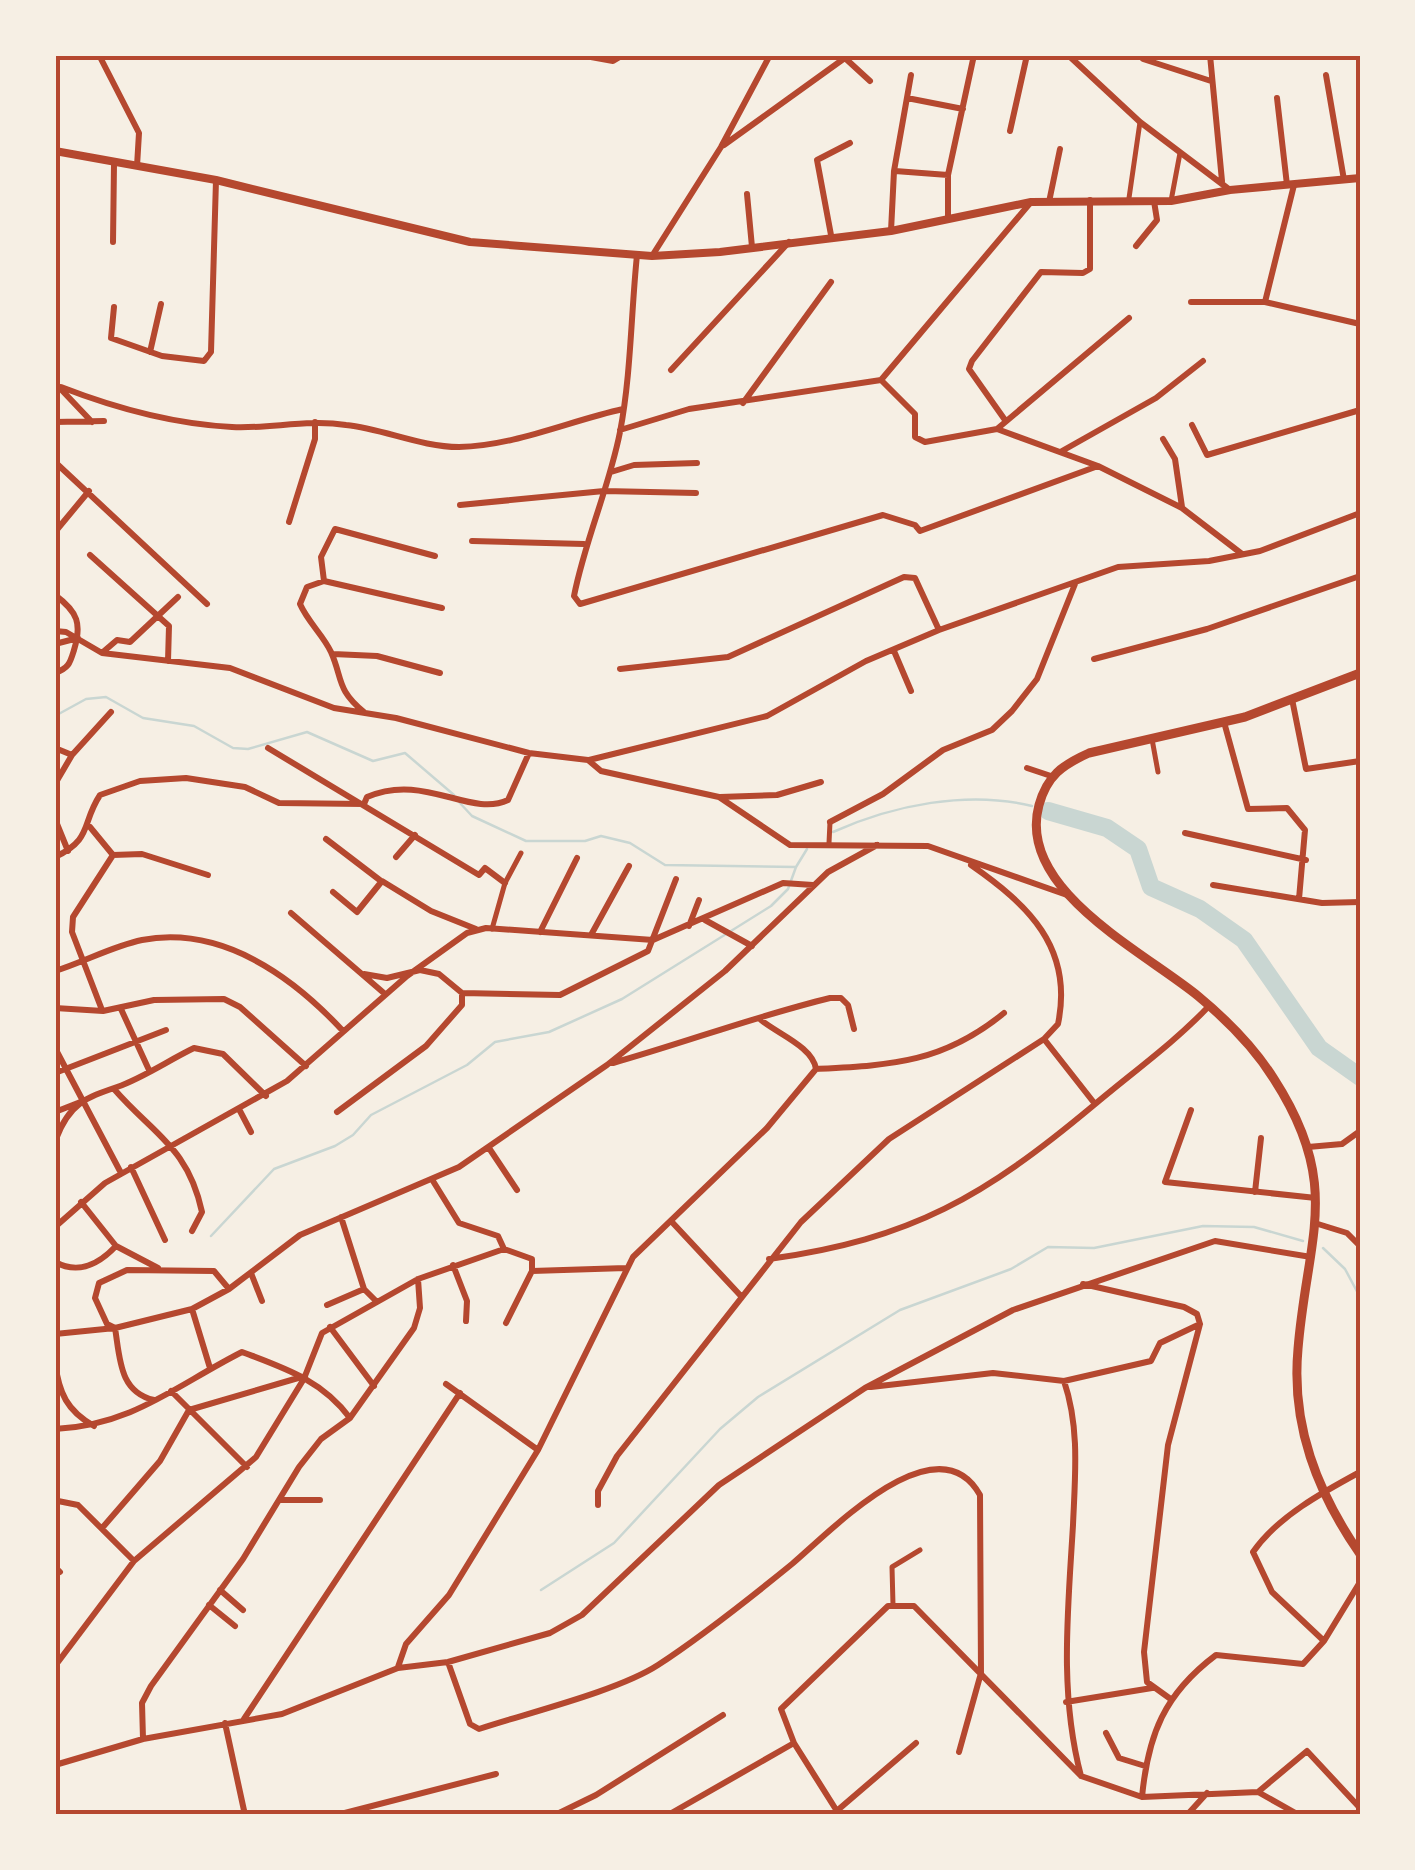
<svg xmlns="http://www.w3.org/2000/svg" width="1415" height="1870" viewBox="0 0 1415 1870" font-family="Jost,sans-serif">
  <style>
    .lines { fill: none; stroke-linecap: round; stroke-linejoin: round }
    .stream { stroke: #c9d6d2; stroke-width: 2.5 }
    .river { stroke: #c9d6d2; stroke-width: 18 }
    .pedestrian { stroke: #b5482f; stroke-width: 5 }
    .minor { stroke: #b5482f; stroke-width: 6 }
    .tertiary { stroke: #b5482f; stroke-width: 8 }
    .secondary { stroke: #b5482f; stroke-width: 9 }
    .neatline { fill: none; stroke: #b5482f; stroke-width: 4 }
  </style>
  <rect width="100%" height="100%" fill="#f6efe4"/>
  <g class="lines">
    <path class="stream" d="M55,716l31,-17 20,-2 37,21 51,8 39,22 15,1 59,-17 66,29 32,-8 49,42
      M459,802l13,14 54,25h59l16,-5 29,7 35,22 131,2 11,-18
      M833,832c60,-27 135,-42 199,-26
      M211,1236l63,-67 61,-23 18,-11 18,-20 96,-50 28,-23 54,-10 73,-33 149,-93 17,-17 8,-22
      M1323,1248l22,21 15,28
      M541,1590l73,-47 106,-114 38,-32 142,-87 111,-41 37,-22 46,1 109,-22 51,1 49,14"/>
    <path class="river" d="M1048,811l59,17 31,21 13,38 49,22 44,31 75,108 41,29"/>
    <path class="pedestrian" d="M1129,198l11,-76
      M1171,201l9,-48
      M1152,739l6,33
      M829,843l1,-21
      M492,929l13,-46 16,-30
      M893,1605l-1,-38 28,-17"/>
    <path class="minor" d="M99,55l40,78 -2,33
      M580,55l33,6 10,-6
      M1068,55l72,67 90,68
      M1210,55l12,126
      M846,59l24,22
      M1143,59l68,22
      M1326,75l18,105
      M907,98l56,11
      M1277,98l10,87
      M1010,131l17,-76
      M724,145l125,-90
      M895,171l53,4
      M747,194l5,53
      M1049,202l11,-53
      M948,217v-42l26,-120
      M891,231l3,-60 17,-96
      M831,235l-14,-75 33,-17
      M113,242l1,-78
      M1136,246l21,-26 -3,-19
      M637,255c-6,58 -6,120 -17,177 -11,56 -35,108 -46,164l6,8 303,-89 32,10 5,6 178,-65
      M652,256l69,-109 49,-92
      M1191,302h74l95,22
      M1265,302l29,-117
      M114,307l-3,31 51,18 42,5 7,-9 5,-172
      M150,352l11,-48
      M671,370l118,-128
      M881,380l34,34v23l10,5 72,-13 101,37 84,42 60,46
      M55,383l37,39
      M61,387c54,21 112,37 171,40 38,2 75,-8 114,-2 38,4 75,22 113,22 55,-1 110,-26 164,-38
      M743,403l88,-121
      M1005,420l-36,-51 3,-8 69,-89 42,1 7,-4v-69
      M55,422l49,-1
      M1192,425l15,30 153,-45
      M997,429l132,-111
      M620,430l69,-21 192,-29 150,-178
      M1163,439l12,20 7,48
      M1062,451l94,-53 47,-37
      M55,462l152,142
      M611,472l23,-7 63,-2
      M460,505l144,-14 92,2
      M289,522l26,-83v-17
      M55,532l34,-41
      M472,541l112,3
      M90,555l79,71 -1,35
      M324,581l-3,-24 14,-28 100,27
      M55,595c23,17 27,29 19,55 -4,13 -5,18 -19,23
      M55,631l11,1 36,21 128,15 104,40 62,10 133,35 59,7 13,11 118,26 71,48 138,1 139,49
      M55,644l23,-6
      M894,651l17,40
      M103,652l14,-12 13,2 48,-45
      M333,654l44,2 63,17
      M1094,659l113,-30 153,-53
      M620,669l108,-12 176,-80 11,1 24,52
      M1292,699l14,70 54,-8
      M364,712c-28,-23 -21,-33 -33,-60 -8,-17 -23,-30 -31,-48l7,-17 17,-6 118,27
      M1224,722l24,87 39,-1 18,22 -6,69
      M55,748l17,7
      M268,748l211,127 6,-7 20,15
      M589,760l178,-44 99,-55 73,-31 179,-63 91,-6 51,-10 100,-38
      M1027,768l24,8
      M55,784l17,-29 39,-43
      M720,797l57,-2 44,-13
      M364,804l3,-7c57,-25 103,21 141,3l21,-47
      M55,819l13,32
      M830,822l53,-28 60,-44 49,-20 20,-19 25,-32 38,-95
      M90,827l23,28
      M1185,833l121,27
      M326,839l55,42
      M113,855l29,-1 66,21
      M55,857c38,-18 26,-33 45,-62l40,-14 46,-3 59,9 34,16 85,1
      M396,857l19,-22
      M1213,885l109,18 38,-1
      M333,892l24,20 25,-31 49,30 45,18
      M291,913l94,81
      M705,920l47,26
      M689,926l10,-26
      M540,932l37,-74
      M591,935l38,-69
      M55,971c29,-9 58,-25 87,-31 80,-15 151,37 201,91
      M364,974l23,4 33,-8 19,4 23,19 98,2 88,-44 28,-72
      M55,1008l48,3 51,-11 70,-1 16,8 66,59
      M121,1009l28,61
      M102,1010l-30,-78 1,-15 40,-62
      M1044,1039l51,65
      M55,1048l28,53
      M613,1063c74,-21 143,-47 217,-65h11l7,7 6,24
      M816,1069c76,-4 127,-6 188,-56
      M55,1073l111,-43
      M114,1089c40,46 74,58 88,123l-10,19
      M1191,1110l-26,72 151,16
      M240,1111l11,21
      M55,1112l28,-11 38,72
      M337,1112l89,-66 36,-41v-12
      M56,1139c13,-35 29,-41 61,-52 26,-9 52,-27 77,-39l29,6 43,42
      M1308,1147l34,-3 18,-13
      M489,1148l28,42
      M131,1167l34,73
      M433,1181l26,42 39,13 6,13
      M1255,1192l6,-54
      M81,1202l35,44 42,22
      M341,1217l23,72 12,12
      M671,1221l69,74
      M1318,1224l29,9 13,13
      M55,1227l50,-44 182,-102 120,-105 60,-43 19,-5 167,12 130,-57 30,2
      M769,1259c144,-20 216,-63 325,-154 39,-33 80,-62 115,-99
      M55,1262c24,13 44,2 61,-16
      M453,1265l14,36 -1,20
      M532,1271l94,-3
      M251,1273l11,28
      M1083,1284l101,23 13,7 3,10 -32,121 -24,207 3,30 25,18
      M327,1305l37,-16
      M192,1309l18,59
      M506,1323l26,-52
      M330,1327l44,59
      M55,1334l60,-6 77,-19 37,-20 71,-54 159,-68 148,-102 118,-94 103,-99 49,-27
      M55,1363c4,30 12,48 39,63
      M1064,1381c16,47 11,95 9,144 -5,85 -14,168 8,251
      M446,1384l92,66
      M871,1387l122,-14 71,8 87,-20 9,-18 40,-19
      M171,1391l76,76
      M154,1400c-35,-8 -34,-42 -39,-72l-8,-4 -12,-26 4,-15 28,-13 87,1 15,18
      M189,1410l116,-34 17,-43 96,-54 86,-30 28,10v12
      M55,1429c78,-4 120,-43 187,-77 42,16 80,28 108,66
      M280,1500h40
      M55,1505l3,-4 20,4 56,56
      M598,1505v-14l19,-35 184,-234 88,-83 155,-100 14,-15c16,-77 -31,-120 -87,-159
      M103,1527l57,-66 29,-51
      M55,1567l5,5
      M220,1590l23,20
      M209,1605l26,21
      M1324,1641l-52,-49 -19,-40c24,-35 70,-60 107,-80
      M448,1662l22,62 9,5c48,-16 139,-38 179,-64 46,-30 91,-66 134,-101 36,-30 145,-146 188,-69l1,178 -22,79
      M55,1666l79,-105 122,-104 49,-80
      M398,1667l8,-23 43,-49 89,-145 95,-193 134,-129 49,-59c-3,-22 -38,-35 -55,-49
      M1066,1702l86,-14
      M244,1719l216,-326
      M225,1723l20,92
      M1106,1733l13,25 26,8
      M143,1739l-1,-36 9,-17 92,-127 56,-92 22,-28 29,-21 64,-90 6,-20 -2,-29
      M55,1765l88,-26 139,-25 116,-46 50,-6 102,-29 32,-18 137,-130 146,-97 148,-78 202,-69 96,16
      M1258,1792l49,-41 53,57
      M1142,1797c6,-62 22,-103 74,-142l87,9 21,-23 36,-59
      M835,1808l-41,-65 -13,-34 107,-103h26l167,170 61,21 116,-5 41,23
      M337,1815l159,-41
      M555,1815l41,-20 127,-80
      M668,1815l126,-72
      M832,1815l84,-72
      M1187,1815l20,-22"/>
    <path class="tertiary" d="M55,151l161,29 254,62 182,14 68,-4 171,-21 140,-29 140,-1 59,-11 130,-12"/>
    <path class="secondary" d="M1360,673l-115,44 -156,36c-27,12 -42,23 -50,52 -23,84 104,146 159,191 29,24 56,51 76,83 69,107 33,158 24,270 -7,76 19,143 62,205"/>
  </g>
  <rect width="1415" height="1870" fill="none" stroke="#f6efe4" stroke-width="115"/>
  <rect x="58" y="58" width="1300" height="1754" class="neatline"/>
</svg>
